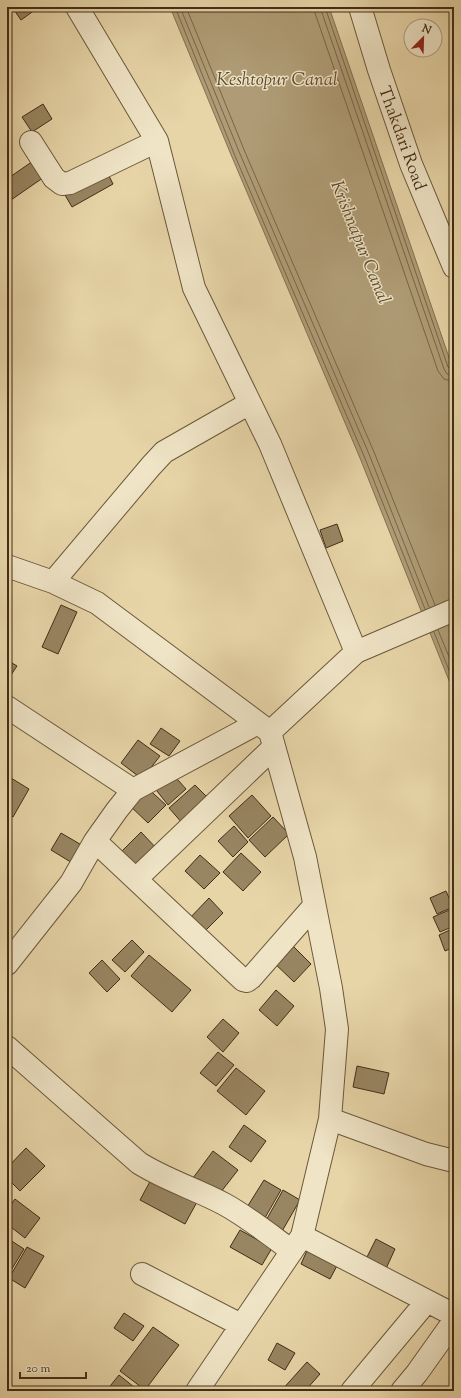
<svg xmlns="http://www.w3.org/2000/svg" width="461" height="1398" viewBox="0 0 461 1398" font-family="'Sorts Mill Goudy',serif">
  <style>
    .water { fill: #af9c76; stroke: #837050 }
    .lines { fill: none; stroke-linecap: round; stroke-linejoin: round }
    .shore { stroke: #786546; stroke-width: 1 }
    .building { fill: #988562; stroke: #422e16 }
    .minor-casing { stroke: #6b583a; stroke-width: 24 }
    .minor { stroke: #efe4c6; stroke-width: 22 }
    .labels { text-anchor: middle; stroke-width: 3; stroke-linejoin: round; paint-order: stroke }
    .street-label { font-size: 17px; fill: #422e16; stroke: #efe4c6 }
    .water-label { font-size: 18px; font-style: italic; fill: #5d4a2e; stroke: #efe4c6 }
  </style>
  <rect width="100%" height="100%" fill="#e7d5a8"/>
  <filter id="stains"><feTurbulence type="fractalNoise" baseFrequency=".005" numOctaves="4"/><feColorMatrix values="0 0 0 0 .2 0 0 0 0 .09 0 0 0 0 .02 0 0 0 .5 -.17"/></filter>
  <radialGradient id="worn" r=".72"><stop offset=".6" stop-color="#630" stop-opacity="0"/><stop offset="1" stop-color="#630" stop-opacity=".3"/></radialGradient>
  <path class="water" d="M170,7h159l125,365v321l-94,-235 -128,-301z"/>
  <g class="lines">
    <path class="shore" d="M175,7l60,149 129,300 61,153
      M180,7l60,147 129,300 60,153
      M186,7l59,145 129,300 61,153
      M314,7l1,6 123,358 6,8 10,3
      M320,7l124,362 3,5 7,1
      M325,7l123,360 3,3h3
      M438,630l16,39
      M434,632l20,51"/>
  </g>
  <path class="building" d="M12,7h27l-18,13z
    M43,104l9,15 -20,13 -10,-15z
    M36,159l11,16 -36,25 -4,-6v-15z
    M107,172l6,12 -41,23 -7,-12z
    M337,524l6,17 -17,7 -6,-18z
    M61,605l16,7 -19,42 -16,-7z
    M7,660l10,6 -10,15z
    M161,728l19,13 -11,15 -19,-12z
    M138,740l22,16 -18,23 -21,-16z
    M170,771l16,18 -18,16 -15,-19z
    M11,778l18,11 -16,28 -6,-4v-27z
    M144,785l22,20 -18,18 -21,-20z
    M195,785l15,15 -27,24 -14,-16z
    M252,795l19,21 -23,22 -19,-22z
    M273,817l16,17 -24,23 -16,-17z
    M234,826l14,16 -15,15 -15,-16z
    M141,832l18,19 -23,22 -18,-18z
    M61,833l24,14 -11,17 -23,-14z
    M241,853l20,19 -18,19 -20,-19z
    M200,855l20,18 -16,16 -19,-18z
    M446,891l7,16 -16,7 -7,-16z
    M209,898l14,15 -21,21 -14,-14z
    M454,908v18l-14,6 -7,-15z
    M454,928v19l-9,4 -6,-16z
    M132,940l12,12 -19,20 -13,-12z
    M287,940l24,24 -17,18 -25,-24z
    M149,955l42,35 -19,22 -41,-36z
    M102,960l18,19 -13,13 -18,-19z
    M276,990l18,16 -17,20 -18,-16z
    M223,1019l16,14 -16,19 -16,-15z
    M218,1052l16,13 -18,21 -16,-13z
    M357,1066l32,7 -5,21 -31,-7z
    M236,1068l29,23 -19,24 -29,-24z
    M244,1125l22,16 -15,21 -22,-15z
    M26,1148l19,18 -25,25 -13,-13v-10z
    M213,1151l25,19 -21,27 -24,-19z
    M153,1176l45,24 -13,24 -45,-24z
    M264,1180l17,10 -19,33 -18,-11z
    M283,1190l17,10 -19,33 -17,-9z
    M15,1199l25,19 -15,20 -18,-14v-14z
    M240,1230l32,18 -10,17 -32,-18z
    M7,1238l17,11 -17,28z
    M376,1239l19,10 -11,24 -20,-10z
    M309,1246l30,16 -9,17 -29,-15z
    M27,1247l17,9 -19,32 -16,-10z
    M124,1313l20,13 -11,15 -19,-13z
    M153,1327l26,18 -34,45 -25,-19z
    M277,1343l18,10 -10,17 -17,-10z
    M307,1362l13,12 -15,17h-24z
    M119,1375l20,16h-33z"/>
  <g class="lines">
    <defs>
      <path id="minor" d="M77,7l80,134 37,147 76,156 86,208
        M360,7l19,63 32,94 43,103
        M31,142l23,36 8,6 8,-1 87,-42
        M7,566l46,16 44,21 173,129 35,125 26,131 6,41 -7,90 -28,117 -105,155
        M53,582l98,-116 13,-14 86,-49
        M7,707l126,83
        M270,732l86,-80 98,-42
        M95,841l148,139 4,1 4,-3 63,-72
        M136,879l138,-132
        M7,964l64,-81 24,-42 22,-31 16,-20 125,-67
        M7,1047l132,116c27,17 57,26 85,41 24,13 46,31 68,47
        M330,1119l96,35 28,7
        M302,1236l152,79
        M142,1274l99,51
        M352,1391l75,-90
        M402,1391l15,-18 37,-52"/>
    </defs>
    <use href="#minor" class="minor-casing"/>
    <use href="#minor" class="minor"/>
  </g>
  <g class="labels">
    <g class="street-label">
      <text transform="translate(403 138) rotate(70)" y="6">Thakdari Road</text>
    </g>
    <g class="water-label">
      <text x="277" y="85">Keshtopur Canal</text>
      <text transform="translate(361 242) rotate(68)" y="6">Krishnapur Canal</text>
    </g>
  </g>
  <rect width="461" height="1398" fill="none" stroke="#e7d5a8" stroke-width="24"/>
  <rect x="8" y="8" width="445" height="1382" fill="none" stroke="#422e16" stroke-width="2"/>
  <rect x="12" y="12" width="437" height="1374" fill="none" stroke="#422e16"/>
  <g transform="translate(423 38) rotate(23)"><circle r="19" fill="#efe4c6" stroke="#aa9b80"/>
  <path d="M0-3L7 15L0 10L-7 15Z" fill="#8f2418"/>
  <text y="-6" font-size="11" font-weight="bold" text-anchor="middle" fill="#422e16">N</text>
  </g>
  <path d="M20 1372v6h66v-6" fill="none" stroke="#422e16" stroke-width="2"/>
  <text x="26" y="1372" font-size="12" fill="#422e16" stroke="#efe4c6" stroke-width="3" paint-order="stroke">20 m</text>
  <rect width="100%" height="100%" filter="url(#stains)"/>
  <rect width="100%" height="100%" fill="url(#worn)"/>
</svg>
